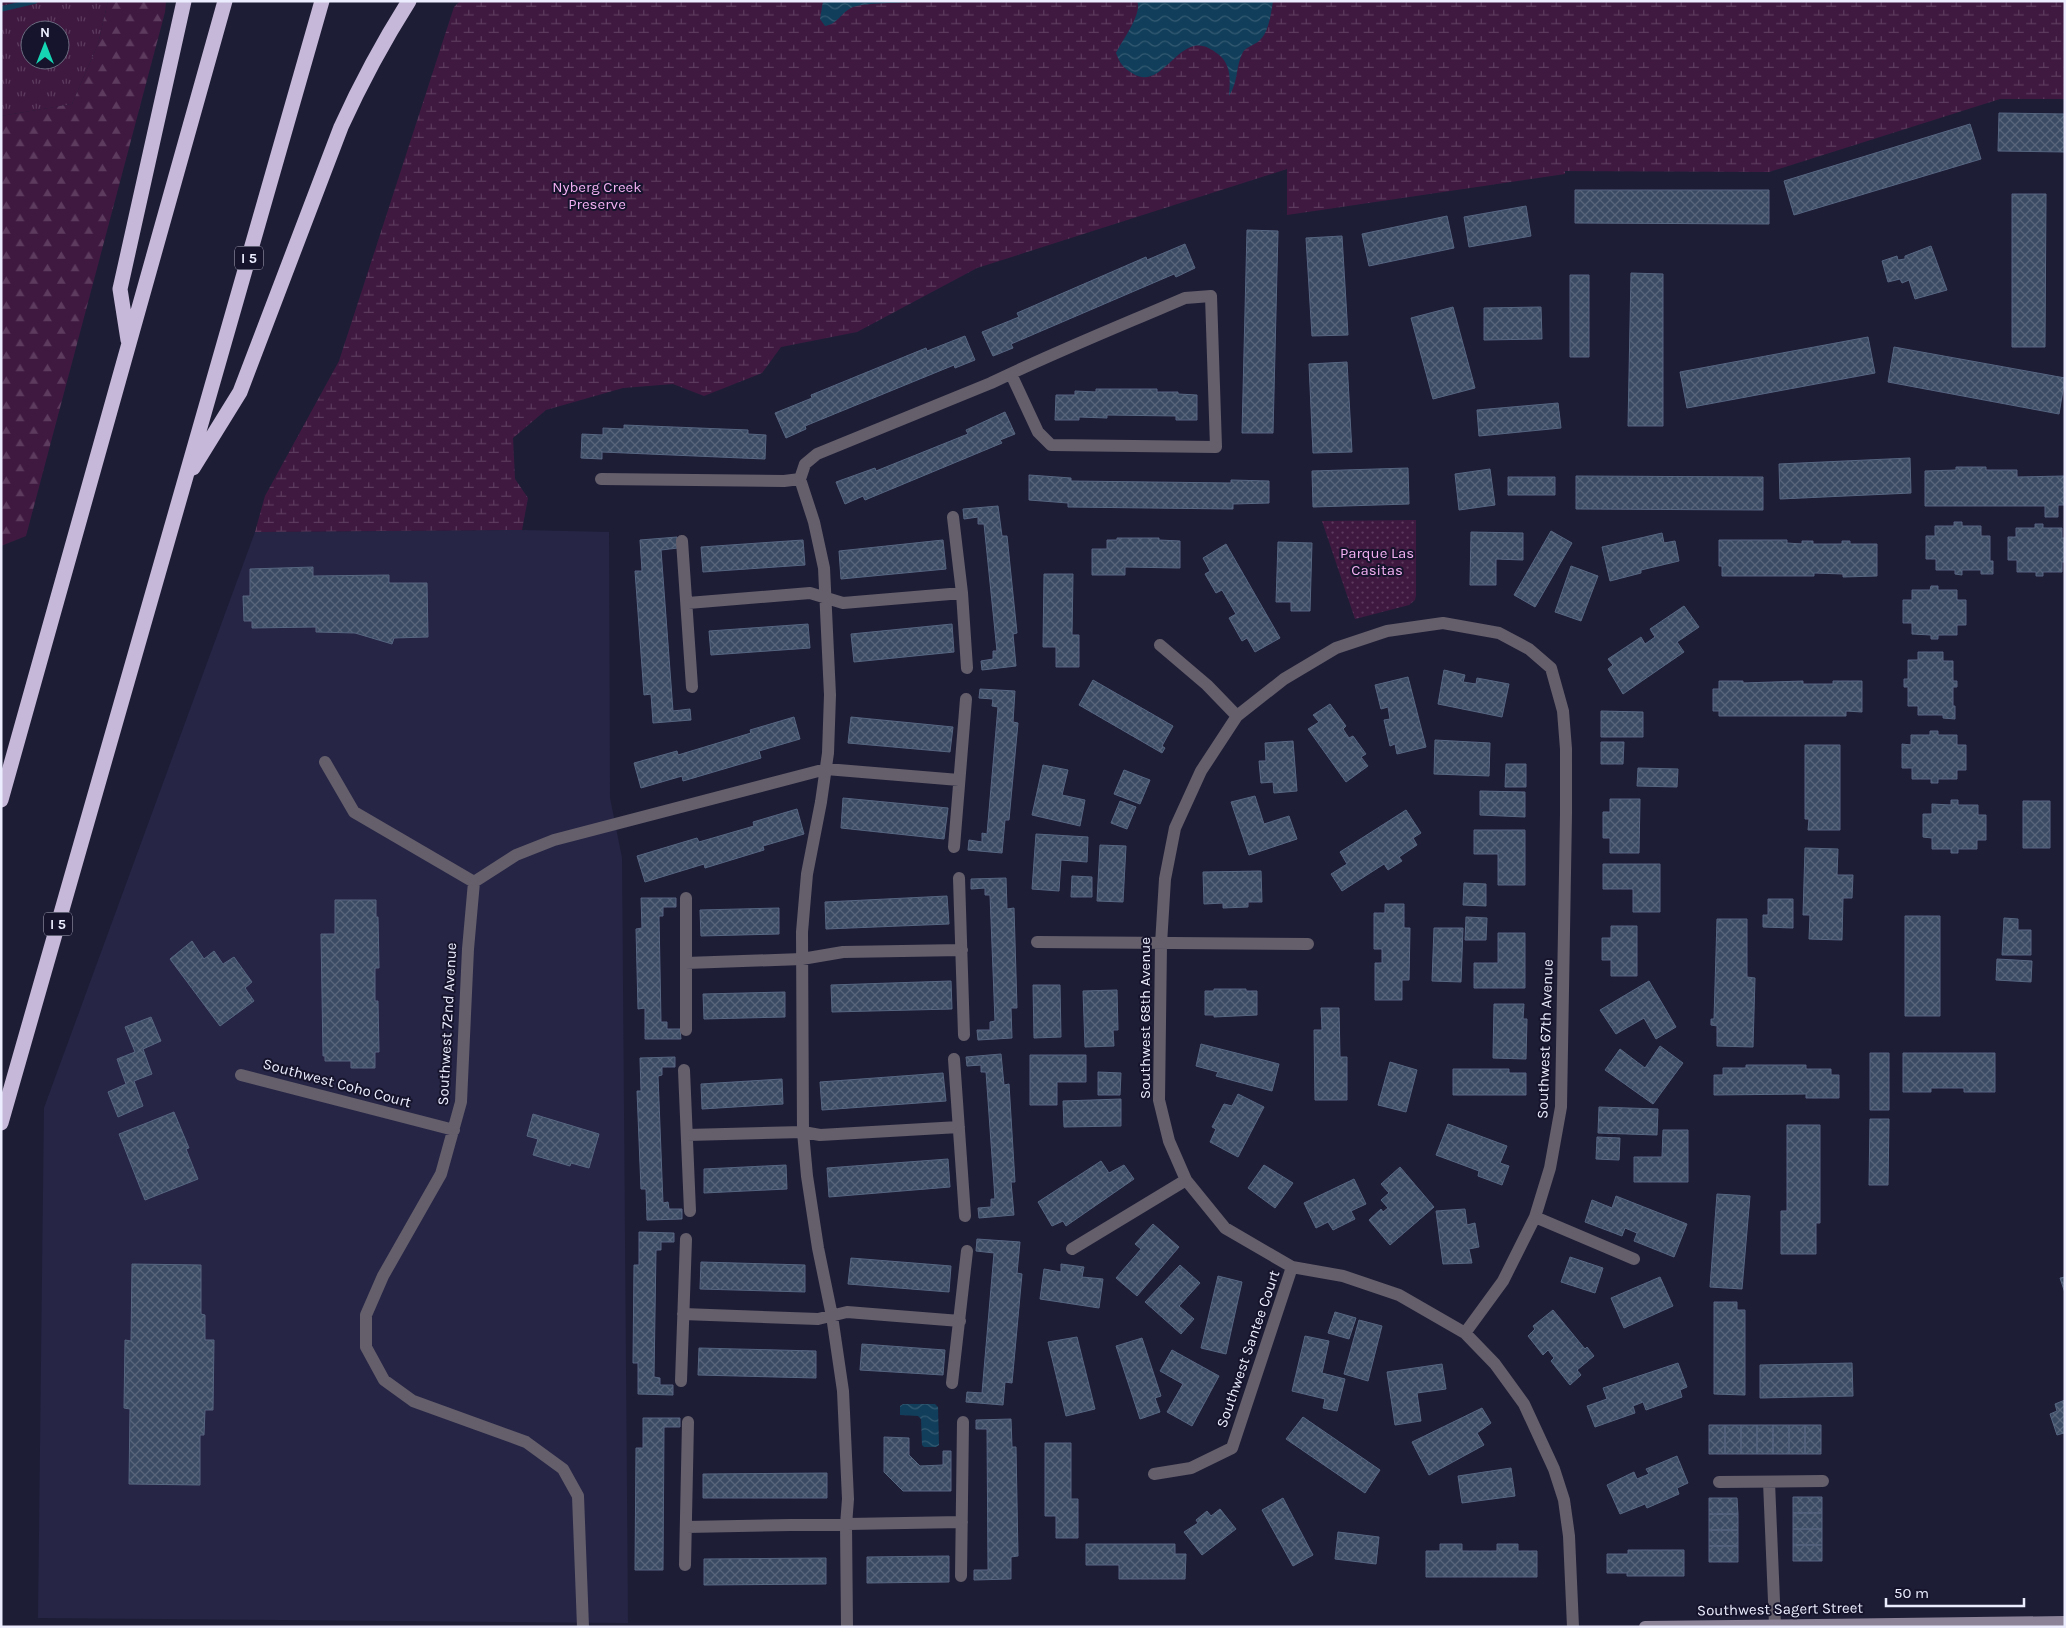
<svg xmlns="http://www.w3.org/2000/svg" width="2066" height="1628" viewBox="0 0 2066 1628" font-family="Karla,sans-serif">
  <style>
    .built { fill: #262545 }
    .grass { fill: url(#grass-tufts); fill-rule: evenodd }
    .forest { fill: url(#forest-firs) }
    .wetland { fill: url(#wetland-marsh) }
    .park { fill: url(#park-dots) }
    .water { fill: url(#water-waves) }
    .lines { fill: none; stroke-linecap: round; stroke-linejoin: round }
    .stream { stroke: #113e5a; stroke-width: 5.5 }
    .building { fill: url(#building-cross-hatch); stroke: #566580 }
    .street { stroke: #655f6c; stroke-width: 12 }
    .secondary { stroke: #8c8398; stroke-width: 12 }
    .highway { stroke: #c6b8d8; stroke-width: 15 }
    .labels { text-anchor: middle; stroke-width: 4; stroke-linejoin: round; paint-order: stroke }
    .shield { fill: #15142c; stroke: #acacbf; stroke-width: 1 }
    .shield-label { font-size: 14px; font-weight: bold; fill: #ecedfe }
    .park-label { font-size: 15px; fill: #f3b0f2; stroke: #15142c }
    .street-label { font-size: 15px; fill: #ecedfe; stroke: #15142c }
  </style>
  <defs>
    <pattern id="grass-tufts" width="24" height="20" patternUnits="userSpaceOnUse" patternTransform="scale(1.25)"><rect width="24" height="20" fill="#401941"/><path d="M3 7l-1-3M5 7V3M7 7l1-3M15 17l-1-3M17 17v-4M19 17l1-3" fill="none" stroke="#5c3b5e"/></pattern>
    <pattern id="forest-firs" width="22" height="20" patternUnits="userSpaceOnUse" patternTransform="scale(1.25)"><rect width="22" height="20" fill="#401941"/><path d="M5 1l3.5 6h-7zM16 11l3.5 6h-7z" fill="#5c3b5e"/></pattern>
    <pattern id="wetland-marsh" width="20" height="14" patternUnits="userSpaceOnUse" patternTransform="scale(1.25)"><rect width="20" height="14" fill="#401941"/><path d="M1 5h8M5 5V1M11 12h8M15 12V8" fill="none" stroke="#5c3b5e"/></pattern>
    <pattern id="park-dots" width="8" height="8" patternUnits="userSpaceOnUse" patternTransform="scale(1.25)"><rect width="8" height="8" fill="#401941"/><path d="M2 2h.1M6 6h.1" fill="none" stroke="#5c3b5e" stroke-width="1.8" stroke-linecap="round"/></pattern>
    <pattern id="water-waves" width="16" height="10" patternUnits="userSpaceOnUse" patternTransform="scale(1.25)"><rect width="16" height="10" fill="#113e5a"/><path d="M0 5q4-4 8 0t8 0" fill="none" stroke="#345a73"/></pattern>
    <pattern id="building-cross-hatch" width="8" height="8" patternUnits="userSpaceOnUse" patternTransform="scale(1.25)"><rect width="8" height="8" fill="#3c4b64"/><path d="M0 0l8 8M0 8l8-8" fill="none" stroke="#58657b"/></pattern>
  </defs>
  <rect width="100%" height="100%" fill="#1e1d36"/>
  <path class="built" d="M522,530l87,2 1,266 12,60 6,765 -590,-5 6,-510 211,-576z"/>
  <path class="grass" d="M1,1h107l-10,43 -26,60 -71,12zM30,30h30v30h-30z"/>
  <path class="forest" d="M108,1h58l-1,11 -139,524 -25,10v-430l71,-12 26,-60z"/>
  <path class="wetland" d="M460,1h1605v98h-65l-231,73 -204,-1v3l-278,41v-46l-310,99 -120,64 -76,15 -19,26 -58,23 -31,-12 -50,4 -77,22 -33,28 2,41 13,19 -6,32 -267,2 10,-36 74,-135 115,-354z"/>
  <path class="park" d="M1416,520v75l-1,5 -6,5 -54,14 -33,-98z"/>
  <path class="water" d="M823,1h94c-17,3 -50,1 -64,6 -12,5 -15,17 -28,19l-5,-7z
    M1137,1h136c-2,12 -4,32 -14,40 -5,4 -13,6 -16,11 -8,16 -4,28 -14,44 1,-15 3,-31 -11,-42 -7,-5 -14,-10 -24,-8 -22,5 -37,44 -62,27 -10,-6 -12,-10 -16,-20 6,-12 27,-40 21,-52z
    M903,1404h32l3,3 1,38 -3,2h-12l-2,-2 -1,-26 -3,-3 -18,-1v-9z"/>
  <g class="lines">
    <path class="stream" d="M1,9l34,-8"/>
  </g>
  <path class="building" d="M1999,113l66,1v38l-67,-1z
    M1970,124l11,35 -187,56 -10,-34z
    M1575,190h194v34l-194,-1z
    M2012,194h34l-1,153h-33z
    M1526,206l5,30 -62,11 -5,-30z
    M1447,216l7,32 -85,18 -7,-32z
    M1247,230l31,1 -5,202h-31z
    M1342,236l6,99 -36,1 -6,-98z
    M1185,244l10,24 -19,9 -2,-3 -163,70 2,4 -20,8 -11,-24 37,-15 -2,-4 129,-56 1,3z
    M1931,246l16,44 -32,9 -6,-19 -7,3 -2,-4 -12,3 -6,-21 15,-5 1,4 7,-1v-3z
    M1631,273l32,1v152h-35z
    M1570,275h19v82h-19z
    M1453,307l22,81 -42,11 -22,-81z
    M1541,307l1,32 -58,1v-32z
    M965,336l10,24 -20,8 -1,-3 -149,61 1,3 -20,9 -11,-25 37,-15 -1,-3 115,-47 1,3z
    M1868,337l7,36 -188,35 -7,-36z
    M1894,347l171,31 -6,36 -171,-32z
    M1347,362l5,90 -39,1 -4,-89z
    M1096,389h61v3h21v2l19,1v25h-21v-4l-69,-1v3l-28,-1v3h-24l1,-25h19v-4l21,1z
    M1558,403l3,25 -82,8 -2,-26z
    M1005,412l10,22 -15,6 2,3 -137,57 -2,-4 -18,8 -9,-22 39,-14 1,3 92,-37 -2,-4z
    M624,425l124,5v4l18,1 -1,24 -163,-7v7l-21,-1 1,-24 21,1v-7l21,1z
    M1910,458l1,35 -131,6 -1,-35z
    M1956,467h30v3h31v7l48,-1v29h-7v12h-13v-11h-120v-35l31,-1z
    M1408,468l1,36 -96,3 -1,-36z
    M1490,469l5,36 -36,5 -4,-36z
    M1029,475l42,3v3l160,2v-3l38,1v22l-36,1v5l-165,-2v-4l-39,-3z
    M1576,476l187,1v33l-187,-1z
    M1508,477h47v18h-47z
    M998,506l4,30h5l10,97 -4,1 3,32 -34,4 -1,-9 12,-2v-8h4l-13,-127h-6v-7l-14,2 -1,-10z
    M1954,522h8v4h19v10h9v25h3v13h-12v-4h-19v5l-7,-1v-4h-19v-11h-10v-23h9v-10h19z
    M2035,524h8v4h19v10h3v24h-3v10h-19v4h-7v-4h-19v-12h-9v-23h8v-9h19z
    M1551,531l21,12 -37,64 -21,-12z
    M1471,532l52,1v27l-27,-1v26h-26z
    M1662,533l2,10 11,-2 4,20 -38,9v3l-31,8 -8,-34z
    M677,537l1,11 -17,2 12,161 17,-2 1,11 -38,3 -2,-29 -7,1 -9,-124h7l-2,-31z
    M1117,538h42v2l21,1v27l-55,-1v8h-33v-26h15v-9h10z
    M803,540l2,25 -102,7 -2,-25z
    M943,540l3,29 -105,10 -2,-28z
    M1719,540h68v3l15,1v-3h11v3h29v-3h8v3h27v32l-34,1v-3l-29,-1v3h-92v-10h-3z
    M1278,542l34,1 -2,68h-19v-9h-15z
    M1226,544l54,94 -25,14 -8,-14 -5,3 -13,-23 7,-4 -14,-24 -6,3 -11,-19 5,-3 -7,-13z
    M1571,566l27,10 -17,45 -26,-9z
    M313,567v9l76,-1v8h38l1,54 -34,1 -2,6 -37,-11 -39,-1v-5l-64,1v-7h-8l-1,-25h7v-27z
    M1044,574h29l-1,61h7v32h-23v-20h-13z
    M1931,586h7v4h19v10h9v25h-9v10h-19v4h-7v-4l-19,-1v-11h-9v-23h9v-10h18z
    M1684,606l15,21 -22,15 7,10 -61,42 -15,-25 5,-4 -5,-6 33,-22 4,7 10,-7 -5,-8z
    M808,624l2,24 -99,7 -2,-24z
    M952,624l2,28 -100,10 -3,-28z
    M1918,652h25v9h10v20h4v6h-4v19h2v13l-12,-1v-3h-25v-9h-10v-19h-4v-8h4v-19h10z
    M1444,670l21,5 -2,7 13,2 1,-6 32,6 -7,33 -64,-13z
    M1408,677l18,70 -29,7 -2,-10 -5,2 -6,-26 6,-1 -2,-12 -7,2 -6,-24z
    M1093,680l80,46 -11,20 3,2 -3,5 -83,-48z
    M1719,681h24v2l60,-2v3h30v-3h29v31l-16,-1v5h-127v-5h-6v-22h6z
    M980,689l35,2 -2,31 5,1 -9,97h-4l-3,33 -34,-3 1,-10 13,2v-9l5,1 11,-127 -6,-1 1,-7 -14,-1z
    M1330,704l16,22 -3,3 6,9 4,-2 13,18 -5,3 7,9 -22,16 -38,-53 11,-7 -6,-7z
    M1601,711l42,1v25h-42z
    M794,717l6,22 -41,12 2,7 -78,23 -1,-5 -41,12 -7,-25 43,-12 1,4 73,-22 -1,-3z
    M851,717l102,10 -3,25 -102,-9z
    M1930,731h8v4h19v10h9v25h-9v9h-19v4h-7v-4h-19v-11h-10v-24l9,1v-10h19z
    M1435,740l55,3 -1,33 -55,-2z
    M1293,741l4,50 -23,2 -1,-11 -12,1 -2,-22h7l-1,-18z
    M1601,742h23l-1,22h-22z
    M1805,745h35v85h-32l1,-11h-4z
    M1506,764h20v23h-21z
    M1043,765l25,5 -6,25 23,5 -5,26 -48,-11z
    M1638,768l40,1 -1,18 -40,-1z
    M1124,770l26,10 -10,24 -26,-10z
    M1480,791l45,1v25l-45,-2z
    M1255,796l9,28 25,-8 8,23 -48,16 -18,-53z
    M843,798l105,10 -4,31 -103,-11z
    M1610,799h30l-1,54h-29v-15h-7v-26h7z
    M1951,800h7v5h20v10h8v25h-9v9h-19v4h-7v-4h-19v-11l-9,-1v-23h9v-10l19,1z
    M1120,801l16,6 -9,22 -16,-6z
    M2023,801h27v47h-27z
    M797,809l7,25 -41,12 1,4 -59,18 -1,-4 -59,18 -8,-26 60,-18 2,4 55,-16 -1,-4z
    M1406,810l15,23 -8,5 4,7 -18,12 3,4 -14,9 -4,-6 -42,27 -11,-17 16,-10 -7,-12z
    M1474,830h51v55h-27v-31h-24z
    M1036,834l52,3 -1,25 -26,-2 -2,31 -27,-2z
    M1100,845l26,1 -3,56 -26,-1z
    M1805,848l33,1 -1,26h16l-1,23h-9l-1,42 -33,-1 1,-24h-7z
    M1603,864h57v48h-27v-23h-30z
    M1261,871l1,31h-14v5l-25,1v-5l-19,1 -1,-32z
    M1072,876l20,1v20h-21z
    M1006,878l1,31 7,-1 3,100h-6l1,30 -34,2 -1,-10h13v-8l5,-1 -5,-126h-5v-7l-14,1v-10z
    M1464,883l22,1v22l-23,-1z
    M947,896l2,28 -123,5 -1,-27z
    M641,898h35v9h-13v9h-4l2,106h6v7h13l1,10h-36v-31l-7,1 -2,-80 6,-1z
    M1768,899h25v29l-30,-1v-12h5z
    M335,900h41v17h2l1,51h-4v33h3l1,51h-4v16h-24v-7h-26v-5h-2l-2,-122h14z
    M1385,904h19v24h6l-1,52h-7v20h-27v-37h7v-14h-8v-36h11z
    M779,908v26l-78,2 -1,-26z
    M1905,916h35v100h-35z
    M1466,917l21,1 -1,22h-21z
    M2004,918l14,1v11h13v25h-29z
    M1717,919h30v58l8,1 -2,69 -36,-1v-20l-6,-1v-6h3z
    M1611,926h26v50h-26v-16h-9v-22h9z
    M1434,928h29l-2,54 -29,-1z
    M1498,933h27v55h-51v-25h24z
    M192,941l12,18 10,-8 9,13 11,-7 18,25 -7,6 9,13 -34,25 -50,-67z
    M1997,959l35,2 -1,21 -35,-2z
    M951,981l1,28 -120,3 -1,-27z
    M1649,981l27,46 -20,12 -12,-21 -28,16 -16,-24z
    M1033,985h27l1,52 -27,1z
    M1214,989h32v2h11v24l-43,2v-2h-9v-24h9z
    M1117,990l1,40h-5l1,16 -29,1 -2,-56z
    M785,992v25l-81,2 -1,-25z
    M1494,1004h30l-1,15h4l-1,40 -33,-1z
    M1321,1008h18l1,49h7v43h-32l-1,-70h8z
    M151,1017l10,24 -18,8 9,25 -18,7 9,25 -25,11 -10,-25 18,-8 -9,-25 18,-7 -10,-25z
    M1201,1044l78,20 -7,27 -56,-15 2,-4 -22,-6z
    M1660,1046l23,17 -30,41 -48,-34 15,-21 25,19z
    M1870,1053h19v57h-19z
    M1903,1053h92v39h-31v-4h-33v4h-28z
    M1001,1054l3,31 5,-1 6,98h-4l3,33 -35,3 -1,-10 13,-1v-8h4l-9,-127h-5v-7l-14,1 -1,-9z
    M1030,1055h56v27h-29v23h-27z
    M675,1057v10h-13v8l-4,1 5,127 5,-1 1,7h13v10l-35,1 -1,-31h-5l-4,-98h4l-1,-33z
    M1390,1062l27,8 -11,42 -28,-7z
    M1746,1065h60v4h25v6h8v23h-33v-4l-92,1v-20h9v-7h23z
    M1453,1069h56v4h17v22h-73z
    M1098,1072l23,1 -1,22h-22z
    M943,1073l3,28 -124,9 -2,-28z
    M782,1079l1,25 -81,5 -1,-25z
    M1238,1094l26,13 -26,50 -28,-15 6,-13 -4,-2 12,-23 8,2z
    M1121,1099v27l-57,1 -1,-26z
    M1599,1107l59,2 -1,26 -59,-2z
    M174,1112l15,36 -3,1 12,30 -53,21 -26,-66z
    M533,1114l66,20 -10,34 -18,-5 -1,3 -37,-11 5,-16 -11,-3z
    M1870,1119h19l-1,66h-19z
    M1448,1124l59,22 -7,17 9,3 -7,19 -24,-9 1,-5 -43,-16z
    M1787,1125h33v98h-4v31h-35v-43h6z
    M1663,1130h25v52h-54v-25h28z
    M1597,1137l23,1 -1,22 -23,-1z
    M948,1159l2,28 -121,10 -2,-29z
    M1101,1161l8,12 15,-8 10,14 -68,47 -3,-5 -11,5 -14,-24z
    M786,1165l1,24 -83,4v-24z
    M1264,1165l29,18 -18,25 -27,-20z
    M1400,1167l34,40 -44,38 -21,-25 12,-11 2,3 5,-4 -7,-8 8,-7 -8,-9z
    M1354,1179l12,25 -15,7 4,8 -22,11 -5,-8 -12,6 -12,-25z
    M1717,1194l33,2 -8,93 -32,-2z
    M1616,1196l71,28 -13,33 -40,-16 3,-8 -12,-5 -3,8 -37,-14 7,-22 20,8z
    M1465,1209l2,16 8,-2 4,24 -10,2 3,14 -29,1 -7,-53z
    M1153,1224l26,23 -42,49 -21,-18 25,-29 -6,-5z
    M639,1232l35,1v9h-13v8h-5l-2,127 6,1v7h13v10l-35,-1v-31h-5l1,-98h5z
    M977,1239l43,3 -3,31 5,1 -10,109 -7,-1 -2,23 -37,-3 1,-10 15,1 12,-140 -18,-2z
    M1570,1257l33,11 -8,25 -34,-11z
    M851,1258l100,8 -2,26 -101,-8z
    M701,1262l104,3v27l-105,-3z
    M132,1264l69,1v49l4,1v25h9l-1,70h-8l-1,25h-4v50l-71,-1 1,-75 -6,-1 1,-68 6,1z
    M1061,1264l23,3 -2,10 21,2 -4,29 -59,-9 4,-30 17,3z
    M1180,1265l20,18 -21,23 15,13 -13,15 -36,-32z
    M1218,1276l24,6 -16,72 -25,-6z
    M1660,1277l13,29 -49,22 -13,-30z
    M2065,1277v16l-5,-15z
    M1714,1302h23v8h8v85l-31,-1z
    M1553,1310l32,39 2,-2 7,9 -17,14 4,5 -11,10 -19,-24 3,-3 -6,-8 -5,5 -15,-19 7,-7 -2,-3z
    M1335,1312l21,6 -7,21 -21,-6z
    M1359,1320l23,6 -14,55 -24,-7z
    M1305,1336l24,5 -7,32 23,6 -8,32 -14,-3 2,-9 -33,-8z
    M1077,1337l18,72 -29,7 -18,-74z
    M1142,1338l19,58 -6,2 5,14 -20,7 -24,-73z
    M862,1344l83,6 -2,25 -83,-5z
    M699,1348l117,3v27l-118,-3z
    M1172,1350l47,26 -27,50 -25,-14 16,-28 -23,-13z
    M1678,1363l9,24 -7,3 2,7 -36,13 -3,-8 -10,4 2,7 -40,14 -8,-21 20,-7 -4,-11z
    M1852,1363l1,33 -93,2v-33z
    M1442,1364l4,25 -29,4 4,28 -26,4 -8,-53z
    M2065,1400v36l-1,-3 -7,2 -7,-21 7,-3 -2,-7z
    M1482,1408l9,15 -14,10 7,12 -55,30 -17,-33z
    M1303,1417l77,53 -15,23 -79,-54z
    M643,1418h37v9h-16l-1,143h-28l1,-122h7z
    M1011,1419l1,28h4l2,109 -7,1v22l-37,1v-10h14l-1,-141h-11v-9z
    M1709,1425h16v29h-16z
    M1725,1425h16v29h-16z
    M1741,1425h16v29h-16z
    M1757,1425h16v29h-16z
    M1773,1425h16v29h-16z
    M1789,1425h16v29h-16z
    M1805,1425h16v29h-16z
    M884,1437l25,1v17l11,11 23,-1v-14h8v40h-48l-19,-19z
    M1045,1443h26v56h7v39h-22v-22h-11z
    M1677,1456l11,27 -11,5 2,6 -32,14 -2,-4 -25,10 -13,-29 27,-13 3,7 12,-5 -3,-5z
    M1511,1468l4,28 -53,7 -4,-27z
    M827,1473v25h-124v-24z
    M1793,1497h29v16h-29z
    M1283,1498l30,57 -20,11 -31,-56z
    M1709,1498h28l1,16h-29z
    M1220,1509l16,20 -34,26 -18,-23 14,-9 -2,-3 11,-9 4,5z
    M1793,1513h29v16h-29z
    M1709,1514h29v16h-29z
    M1793,1529h29v16h-29z
    M1709,1530h29v16h-29z
    M1338,1532l41,5 -3,27 -41,-5z
    M1086,1544h89v10h11l-1,25h-66v-14h-33z
    M1440,1544h22v7h35v-7h21v7h19v26h-111v-26h14z
    M1793,1545h29v16h-29z
    M1709,1546h29v16h-29z
    M1628,1550h56v26h-57v-3h-20v-19h21z
    M949,1556v26l-82,1v-26z
    M826,1558v26l-122,1v-26z"/>
  <g class="lines">
    <path class="street" d="M601,479l183,2 16,-2
      M953,517l9,76 5,75
      M682,541l10,146
      M688,603l122,-10 33,10 119,-10
      M1160,645l47,40 30,31
      M325,762l29,50 120,70
      M954,847l12,-148
      M959,878l5,157
      M686,898v132
      M1037,942l271,2
      M686,963l116,-4 41,-7 119,-2
      M954,1059l11,157
      M684,1070l6,141
      M241,1075l213,55
      M687,1135l116,-3 17,3 139,-8
      M1535,1217l99,42
      M1072,1249l114,-69
      M683,1314l135,5 29,-7 113,9
      M1465,1333l38,-52 32,-64 15,-49 11,-61 5,-293v-65l-3,-38 -12,-43 -22,-19 -30,-16 -56,-10 -56,8 -51,17 -52,31 -47,37 -36,55 -26,57 -10,51 -4,65 -2,156 10,41 17,39 39,48 67,39 51,9 56,19 66,38 30,31 29,40 30,65 10,31 5,36 4,91
      M681,1381l5,-142
      M952,1383l15,-132
      M1154,1474l37,-6 41,-20 60,-181
      M1719,1482l104,-1
      M1769,1482l6,143
      M686,1527l276,-5
      M685,1565l3,-143
      M961,1576l2,-154
      M583,1627l-5,-131 -15,-27 -37,-27 -113,-41 -29,-21 -18,-33v-32l17,-39 58,-102 20,-72 7,-153 6,-67 42,-27 38,-15 272,-71 133,11
      M847,1627l-1,-102 2,-26 -5,-108 -11,-75 -14,-68 -11,-72 -4,-44 -1,-200 5,-58 14,-72 7,-49 2,-58 -6,-127 -10,-46 -14,-43 5,-15 12,-10 174,-71c64,-31 129,-57 194,-85l26,-2 5,151 -165,-2 -13,-13 -27,-58"/>
    <path class="secondary" d="M1645,1627l420,-5"/>
    <path class="highway" d="M128,340l-8,-51 64,-288
      M193,468l47,-76 101,-265c20,-44 42,-85 68,-126
      M1,800l224,-799
      M1,1123l321,-1122"/>
  </g>
  <g class="labels">
    <g class="shield">
      <rect x="235" y="246.5" width="28" height="23" rx="4"/>
      <rect x="44" y="912.5" width="28" height="23" rx="4"/>
    </g>
    <g class="shield-label">
      <text x="249" y="263">I 5</text>
      <text x="58" y="929">I 5</text>
    </g>
    <g class="park-label">
      <text x="597" y="192">Nyberg Creek<tspan x="597" dy="17">Preserve</tspan></text>
      <text x="1377" y="558">Parque Las<tspan x="1377" dy="17">Casitas</tspan></text>
    </g>
    <g class="street-label">
      <text transform="translate(1145 1018) rotate(-90)" y="5">Southwest 68th Avenue</text>
      <text transform="translate(447 1024) rotate(-87)" y="5">Southwest 72nd Avenue</text>
      <text transform="translate(1545 1039) rotate(-88)" y="5">Southwest 67th Avenue</text>
      <text transform="translate(337 1083) rotate(15)" y="5">Southwest Coho Court</text>
      <text transform="translate(1248 1349) rotate(-71)" y="5">Southwest Santee Court</text>
      <text transform="translate(1780 1609) rotate(-1)" y="5">Southwest Sagert Street</text>
    </g>
  </g>
  <rect width="2066" height="1628" fill="none" stroke="#ecedfe" stroke-width="5"/>
  <g transform="translate(45 45)"><circle r="24" fill="#15142c" stroke="#6b6b80"/>
  <path d="M0-4L9 19L0 12L-9 19Z" fill="#16d5b3"/>
  <text y="-8" font-size="14" font-weight="bold" text-anchor="middle" fill="#ecedfe">N</text>
  </g>
  <path d="M1886 1598v8h138v-8" fill="none" stroke="#ecedfe" stroke-width="2.5"/>
  <text x="1894" y="1598" font-size="15" fill="#ecedfe" stroke="#15142c" stroke-width="4" paint-order="stroke">50 m</text>
</svg>
